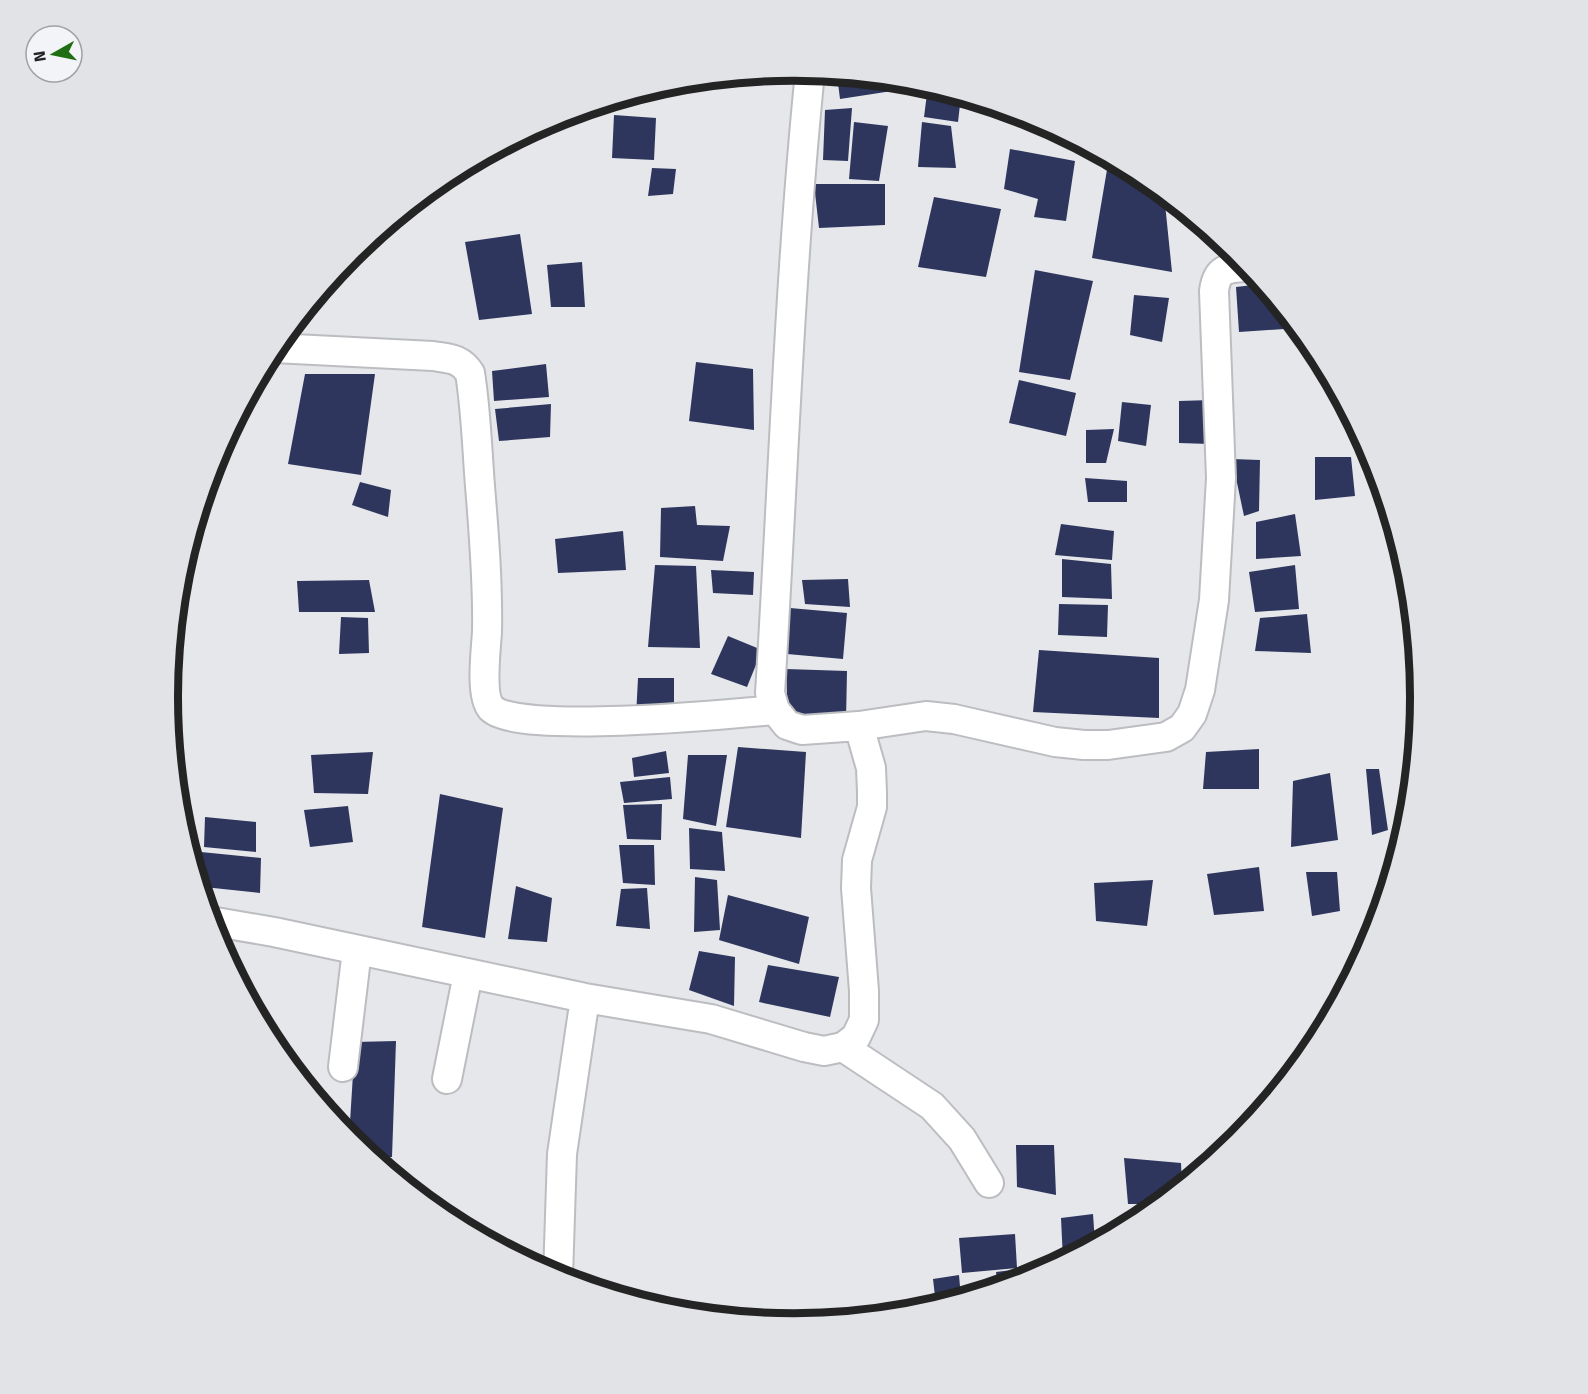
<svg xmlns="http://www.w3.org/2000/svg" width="1588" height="1394" viewBox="0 0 1588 1394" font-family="'Fira Sans',sans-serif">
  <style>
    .building { fill: #2e365e }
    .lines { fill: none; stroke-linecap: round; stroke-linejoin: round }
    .minor-casing { stroke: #bcbdc0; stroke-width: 32 }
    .minor { stroke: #fff; stroke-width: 28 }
    .rim { fill: none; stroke: #242425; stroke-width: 8 }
  </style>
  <rect width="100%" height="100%" fill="#e6e7ea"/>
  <path class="building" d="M837,75l54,5 1,11 -52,8z
    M928,86l33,10 -3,26 -34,-5z
    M852,108l-4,53 -25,-1 2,-50z
    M614,115l42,3 -2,42 -42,-2z
    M854,122l34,4 -9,55 -30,-2z
    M922,122l29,4 5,42 -38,-1z
    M1010,149l65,12 -9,60 -32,-4 4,-18 -34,-10z
    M1109,158l33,18 22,18 8,78 -80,-14z
    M652,168l24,1 -3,25 -25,2z
    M814,184h71v41l-66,3z
    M934,197l67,12 -15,68 -68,-10z
    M520,234l12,80 -53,6 -14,-78z
    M582,262l3,45h-34l-4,-42z
    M1035,270l58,11 -23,99 -51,-8z
    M1262,284l36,44 -59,4 -3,-45z
    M1134,295l35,3 -7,44 -32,-7z
    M696,362l57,7 1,61 -65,-9z
    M546,364l3,33 -55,4 -2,-30z
    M305,374h70l-14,101 -73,-11z
    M1019,380l57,13 -10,43 -57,-13z
    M1211,400l-1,44 -31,-1v-42z
    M1122,402l29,3 -5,41 -28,-5z
    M551,404l-1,33 -51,4 -4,-32z
    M1114,429l-8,34h-20v-33z
    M1315,457h36l4,39 -40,4z
    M1232,459l28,1 -1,51 -15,5z
    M1085,478l42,3v21h-39z
    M360,482l31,8 -3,27 -36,-12z
    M695,506l2,19 33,1 -7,35 -63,-4 1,-49z
    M1295,514l6,42 -45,3v-37z
    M1061,524l53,7 -2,29 -57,-5z
    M623,531l3,39 -68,3 -3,-34z
    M1062,559l49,5 1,35 -50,-2z
    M655,565l41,1 4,82 -52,-1z
    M1295,565l4,44 -44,3 -6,-40z
    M711,570l43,2 -1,23 -40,-2z
    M848,579l2,28 -45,-3 -3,-24z
    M369,580l6,32h-76l-2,-31z
    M1059,604l49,1 -1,32 -49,-2z
    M790,608l57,5 -4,46 -56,-5z
    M1307,614l4,39 -56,-2 5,-33z
    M341,617l27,1 1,35 -30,1z
    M728,636l34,14 -15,37 -36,-13z
    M1039,650l120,8v60l-126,-6z
    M786,669l61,2 -1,49h-58z
    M638,678h36v37l-38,2z
    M738,747l68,5 -5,86 -75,-11z
    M1259,749v40h-56l3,-37z
    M666,751l3,22 -35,4 -2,-19z
    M373,752l-5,42 -54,-1 -3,-38z
    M688,755h39l-11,71 -33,-7z
    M1366,769h13l9,61 -16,5z
    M1330,773l8,67 -47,7 2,-66z
    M670,777l2,22 -48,4 -4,-21z
    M440,794l63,14 -18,130 -63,-11z
    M662,804l-1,36 -34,-1 -4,-34z
    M348,806l5,36 -43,5 -6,-37z
    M205,817l51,5v30l-52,-5z
    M689,828l33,4 3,39 -35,-2z
    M619,845h35l1,40 -32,-2z
    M201,852l60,6 -1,35 -56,-6z
    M1259,867l5,44 -50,4 -7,-41z
    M1306,872h31l3,39 -28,5z
    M695,877l22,3 3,50 -26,2z
    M1153,880l-6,46 -51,-5 -2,-38z
    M516,886l36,12 -5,44 -39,-3z
    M647,888l3,41 -34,-3 5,-37z
    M728,895l81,22 -10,47 -80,-24z
    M699,951l36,6 -1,49 -45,-16z
    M768,965l71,12 -9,40 -71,-15z
    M396,1041l-4,116h-21l-22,-19 6,-96z
    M1016,1145h38l2,50 -39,-8z
    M1124,1158l57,5 1,22 -23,19h-31z
    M1093,1214l2,29 -32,17 -2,-42z
    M1015,1234l2,34 -55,5 -3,-35z
    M1027,1268l3,9 -32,10 -2,-15z
    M959,1275l2,23 -25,7 -3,-26z"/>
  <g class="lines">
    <defs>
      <path id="minor" d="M810,72c-21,207 -27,414 -40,621l5,17 12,15 15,5 57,-4 67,-10 28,3 101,23 29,3h24l58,-8 16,-9 10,-14 8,-24 14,-90 7,-122 -7,-187c3,-23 13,-23 34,-24
        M274,348l159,8c17,3 27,2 37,17 6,37 7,75 10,113 4,48 8,98 7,146 -1,17 -7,63 4,76 24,27 241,6 284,2
        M210,921l64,11 311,66 126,21 93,28 20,4 19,-4 13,-10 8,-17v-29l-8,-103 1,-28 15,-53v-15l-1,-24 -12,-42
        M843,1047l89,59 30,33 27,44
        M343,1067l14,-117
        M447,1079l21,-105
        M558,1277l4,-123 23,-156"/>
    </defs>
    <use href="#minor" class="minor-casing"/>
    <use href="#minor" class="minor"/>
  </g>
  <path d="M0 0H1588V1394H0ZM178 697a616 616 0 1 1 1232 0a616 616 0 1 1-1232 0Z" fill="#e2e3e6" fill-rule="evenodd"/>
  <path class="rim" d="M178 697a616 616 0 1 1 1232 0a616 616 0 1 1-1232 0Z"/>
  <g transform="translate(54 54) rotate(261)"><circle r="28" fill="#f3f4f7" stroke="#a0a1a3" stroke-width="1.5"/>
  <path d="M0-4.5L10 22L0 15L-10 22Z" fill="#206e13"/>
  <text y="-9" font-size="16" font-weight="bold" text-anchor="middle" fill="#242425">N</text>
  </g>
</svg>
